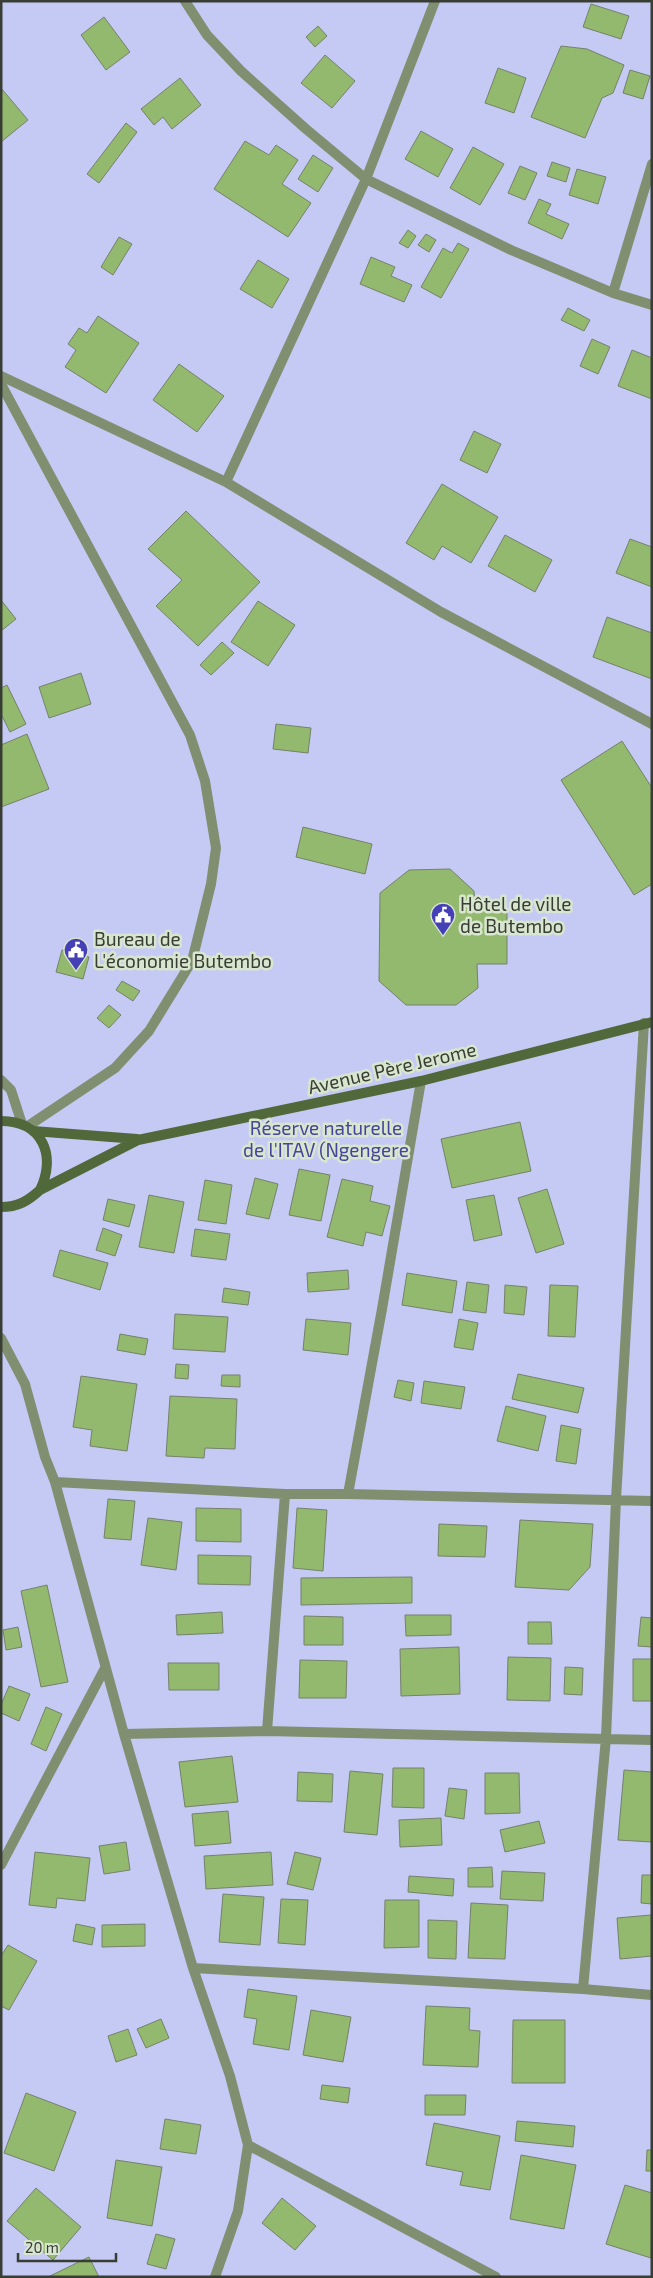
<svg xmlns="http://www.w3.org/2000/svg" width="653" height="2278" viewBox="0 0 653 2278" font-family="'Exo 2',sans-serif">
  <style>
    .green { fill: #c5caf4 }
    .building { fill: #93b96e; stroke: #75816b }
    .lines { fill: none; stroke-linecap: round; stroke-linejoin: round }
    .street { stroke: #7f8f70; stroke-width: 10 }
    .secondary { stroke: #51683a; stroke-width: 10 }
    .labels { text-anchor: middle; stroke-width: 5; stroke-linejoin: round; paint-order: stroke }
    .poi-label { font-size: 19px; fill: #393e34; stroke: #d9e6cf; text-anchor: start }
    .street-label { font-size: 19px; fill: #393e34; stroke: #d9e6cf }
    .park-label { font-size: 19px; fill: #44449c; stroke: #d9e6cf }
  </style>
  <rect width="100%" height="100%" fill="#d9e6cf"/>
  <path class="green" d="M1,1h651v2276h-651z"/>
  <path class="building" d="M591,4l38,12 -8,23 -38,-12z
    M104,17l26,35 -24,18 -25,-35z
    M318,26l9,10 -12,11 -9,-10z
    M561,46l26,3 37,16 -11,28 -11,5 -17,40 -54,-21z
    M325,55l30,26 -23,27 -31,-25z
    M498,68l28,10 -12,35 -29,-10z
    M630,70l20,6 -7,23 -20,-6z
    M180,78l21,27 -29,24 -9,-12 -9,8 -13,-16z
    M1,88l27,32 -27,22z
    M126,123l11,9 -38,51 -12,-9z
    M421,131l32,18 -15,28 -33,-18z
    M245,141l24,14 7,-10 22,15 -16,24 29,19 -23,34 -74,-48z
    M473,147l31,17 -24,41 -30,-17z
    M313,155l20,13 -15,24 -20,-13z
    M552,162l18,6 -4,14 -19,-6z
    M520,166l17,7 -12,27 -17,-7z
    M577,169l29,8 -8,27 -29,-9z
    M539,199l12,5 -5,10 23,10 -7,15 -34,-16z
    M408,230l8,6 -8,12 -9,-5z
    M426,234l10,6 -7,12 -11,-7z
    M119,237l13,7 -19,31 -12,-8z
    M458,243l11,6 -28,49 -20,-11 22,-39 9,5z
    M371,257l24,10 -4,9 21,9 -8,17 -44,-18z
    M258,260l31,19 -17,29 -32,-19z
    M568,308l22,12 -6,11 -23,-11z
    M98,316l41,27 -33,50 -41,-26 11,-17 -8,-6 11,-16 8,5z
    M592,339l18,8 -12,27 -18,-8z
    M632,350l20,8v41l-34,-13z
    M179,364l45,32 -27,36 -44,-32z
    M474,431l27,13 -14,29 -27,-13z
    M442,484l56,33 -27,46 -29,-17 -8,14 -28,-17z
    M186,511l74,71 -62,64 -42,-40 26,-26 -34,-31z
    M505,535l47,25 -17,32 -47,-26z
    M630,539l22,8v40l-36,-14z
    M1,600l15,19 -15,12z
    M258,601l37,24 -27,41 -37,-24z
    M607,617l45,16v46l-59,-22z
    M222,642l12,11 -23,22 -11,-10z
    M81,673l10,31 -42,14 -10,-31z
    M7,685l19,39 -16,8 -9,-18v-26z
    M276,724l35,4 -3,25 -35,-4z
    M27,734l22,55 -48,18v-62z
    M622,741l30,47v96l-18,11 -73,-115z
    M303,827l69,17 -7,30 -69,-17z
    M450,869l24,22 1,16 32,2v55h-30l1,24 -22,17h-50l-27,-24 1,-88 29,-23z
    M62,950l27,7 -6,22 -27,-7z
    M122,981l18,10 -7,10 -17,-11z
    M109,1005l12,10 -12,13 -12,-10z
    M520,1122l11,49 -79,17 -11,-49z
    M299,1169l31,6 -9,46 -32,-6z
    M255,1178l23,6 -9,35 -23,-5z
    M342,1179l31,7 -3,15 20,5 -8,30 -16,-4 -3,14 -36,-9z
    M205,1180l27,5 -6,39 -28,-4z
    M547,1189l17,55 -28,9 -18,-55z
    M149,1195l35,7 -10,51 -35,-6z
    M494,1195l8,40 -28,6 -8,-41z
    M108,1199l27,6 -6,22 -26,-7z
    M103,1228l19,7 -7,21 -19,-6z
    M195,1229l35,5 -4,26 -35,-4z
    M60,1250l48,13 -8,27 -47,-14z
    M348,1270l1,19 -41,3 -1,-19z
    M407,1273l50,8 -5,32 -50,-8z
    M467,1282l22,3 -3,28 -23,-3z
    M505,1285l22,2 -3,28 -20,-2z
    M550,1285l28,1 -3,51 -27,-1z
    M224,1288l26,4 -2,13 -26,-3z
    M175,1314l53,3 -3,35 -52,-3z
    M306,1319l45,4 -3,32 -45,-5z
    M459,1319l19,4 -5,27 -19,-3z
    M120,1334l28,5 -3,16 -28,-5z
    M176,1364l13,1 -1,14 -13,-1z
    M518,1374l66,14 -6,25 -66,-14z
    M222,1375h18v12l-19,-1z
    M81,1376l56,8 -10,67 -37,-5 2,-16 -19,-3z
    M398,1380l16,3 -3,18 -17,-4z
    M424,1381l41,6 -4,22 -40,-6z
    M170,1396l67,3 -2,50 -30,-1 -1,10 -38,-2z
    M506,1406l40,10 -8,35 -41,-10z
    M561,1425l20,4 -5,35 -20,-3z
    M108,1499l27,2 -4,39 -27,-2z
    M196,1508l45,1v33l-45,-1z
    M297,1508l30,2 -4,61 -30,-3z
    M148,1518l34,4 -6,48 -35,-5z
    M520,1520l73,4 -3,43 -21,23 -54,-3z
    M439,1524l48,2 -2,31 -47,-1z
    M198,1555l53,1 -1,29 -52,-1z
    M412,1577v26l-111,2v-27z
    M47,1585l21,97 -27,5 -20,-96z
    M222,1612l1,21 -46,2 -1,-20z
    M405,1615h46v20l-45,1z
    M304,1616l39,1v28h-39z
    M641,1617l11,1v29l-14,-1z
    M528,1622h23l1,22h-24z
    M18,1627l4,20 -16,3 -3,-20z
    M459,1647l1,47 -59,2 -1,-47z
    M508,1657l43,1 -1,43 -43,-1z
    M633,1659h19v42h-19z
    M300,1660l47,1 -1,37h-47z
    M168,1663h51v27h-50z
    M565,1667l18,1 -1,27 -18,-1z
    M9,1686l21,8 -11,27 -18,-8v-8z
    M46,1707l16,7 -16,37 -15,-7z
    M232,1756l6,46 -53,5 -6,-45z
    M393,1768h31v40l-32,-1z
    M624,1770l28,2v70l-34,-2z
    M350,1771l33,3 -6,61 -33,-3z
    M298,1772l35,2 -1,28 -35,-1z
    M485,1773h34l1,40 -35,1z
    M449,1788l18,2 -3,29 -19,-3z
    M228,1811l3,32 -36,3 -3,-32z
    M441,1818l1,27 -42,2 -1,-27z
    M539,1821l6,22 -40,9 -5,-22z
    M126,1842l4,28 -26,4 -5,-28z
    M35,1852l55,6 -5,43 -28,-3 -1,10 -27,-3z
    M271,1852l2,33 -67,4 -2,-33z
    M295,1852l26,6 -8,32 -26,-6z
    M492,1867l1,20h-25v-19z
    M502,1871l43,2 -2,28 -43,-2z
    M642,1875h10v29l-11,-1z
    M409,1876l45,3 -1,17 -45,-4z
    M223,1894l41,3 -4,48 -41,-3z
    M281,1899l27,1 -3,45 -27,-2z
    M385,1900h34v47l-35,1z
    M471,1903l37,2 -3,54 -37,-1z
    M651,1915l1,41 -32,3 -3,-41z
    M428,1920l29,1 -1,38 -28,-1z
    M76,1924l19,4 -3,17 -19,-4z
    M145,1924v22l-43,1v-22z
    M8,1945l29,16 -28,49 -8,-4v-50z
    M248,1989l49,7 -8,54 -36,-6 4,-25 -13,-2z
    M426,2006l44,2 -1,22 11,1 -2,36 -55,-2z
    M311,2010l40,7 -8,45 -40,-7z
    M161,2019l8,19 -23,10 -9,-19z
    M513,2020h52v63h-53z
    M128,2029l9,26 -21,7 -8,-26z
    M322,2085l28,3 -2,15 -28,-4z
    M26,2093l50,19 -22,59 -50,-18z
    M425,2095h41l-1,20h-40z
    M165,2119l36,6 -5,29 -36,-5z
    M517,2121l58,5 -2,21 -58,-6z
    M434,2123l66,13 -10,54 -30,-5 3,-13 -37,-7z
    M647,2150h5v21h-6z
    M521,2155l55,10 -12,64 -54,-10z
    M116,2160l46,7 -10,59 -45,-8z
    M625,2185l27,8 -1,65 -45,-14z
    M36,2188l45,39 -28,33 -46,-39z
    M282,2198l34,28 -21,24 -33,-27z
    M156,2234l19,5 -9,30 -19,-5z
    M89,2257l10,20h-51z"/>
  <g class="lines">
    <path class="street" d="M185,1l22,34 34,36 65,58 60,50 145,71 102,43 39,12
      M613,293l39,-129
      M1,376l225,106 215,130 211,112
      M1,384l189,351 15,46 11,67 -5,36 -19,77 -43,70 -34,37 -87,58
      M226,482l140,-303 69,-178
      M1,1080l10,10 11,34
      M1,1338l24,46 20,73 10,25 69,252 69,234 37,108 18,69 -10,66 -23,66
      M55,1482l230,12h63l304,7
      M348,1494l34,-185 39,-228
      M267,1731l18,-237
      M124,1734l143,-3 385,9
      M1,1865l104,-197
      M193,1968l390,21 69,6
      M583,1989l23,-251 10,-239 28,-476
      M248,2145l248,132"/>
    <path class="secondary" d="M1,1121c41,0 56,34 39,69
      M33,1131l104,8
      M1,1207c17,0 27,-6 39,-17l98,-50 283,-59 231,-59"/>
  </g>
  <defs>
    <symbol id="civic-pin" viewBox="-11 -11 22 30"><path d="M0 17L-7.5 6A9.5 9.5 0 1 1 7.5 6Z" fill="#4640b6" stroke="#d9e6cf"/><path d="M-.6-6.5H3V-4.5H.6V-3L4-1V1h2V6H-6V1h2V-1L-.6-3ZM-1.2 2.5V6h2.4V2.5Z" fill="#fff"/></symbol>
  </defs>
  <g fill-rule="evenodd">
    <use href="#civic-pin" x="429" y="901" width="28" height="38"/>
    <use href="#civic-pin" x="62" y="936" width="28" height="38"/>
  </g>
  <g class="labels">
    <g class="poi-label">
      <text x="460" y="911">Hôtel de ville<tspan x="460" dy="22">de Butembo</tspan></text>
      <text x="94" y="946">Bureau de<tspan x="94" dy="22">L'économie Butembo</tspan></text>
    </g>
    <g class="street-label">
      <text transform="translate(392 1068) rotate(-13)" y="7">Avenue Père Jerome</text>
    </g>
    <g class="park-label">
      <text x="326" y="1135">Réserve naturelle<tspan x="326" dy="22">de l'ITAV (Ngengere</tspan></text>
    </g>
  </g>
  <rect width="653" height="2278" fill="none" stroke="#393e34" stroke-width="5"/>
  <path d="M18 2253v8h98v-8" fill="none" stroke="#393e34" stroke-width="2.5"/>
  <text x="25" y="2253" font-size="15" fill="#393e34" stroke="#d9e6cf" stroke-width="4" paint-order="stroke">20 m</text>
</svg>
